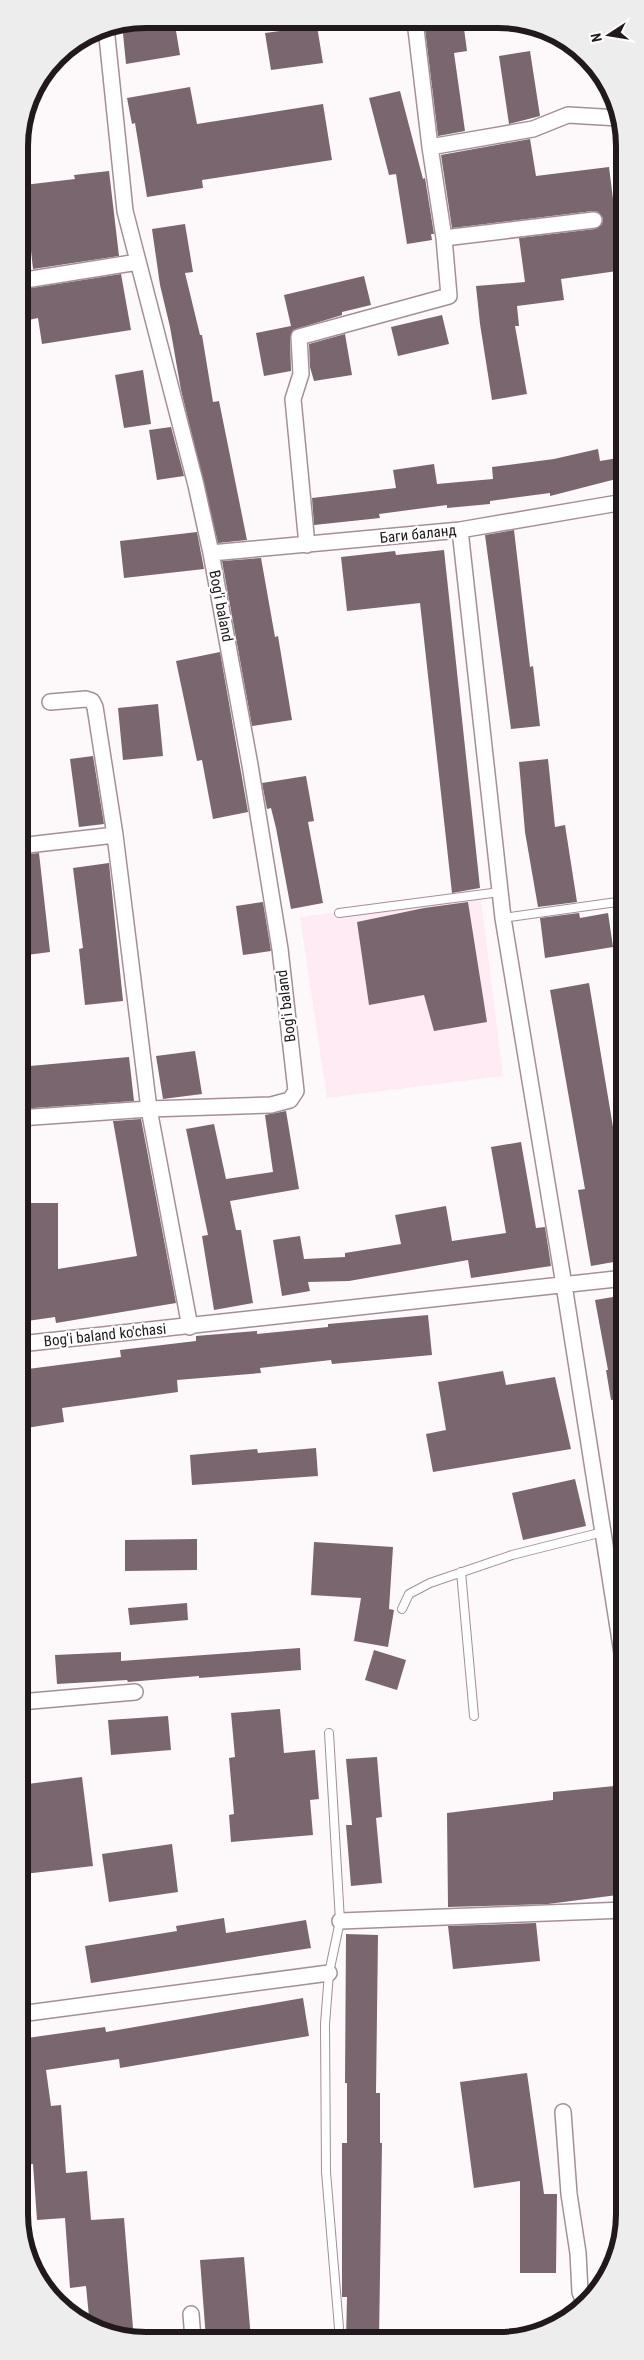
<svg xmlns="http://www.w3.org/2000/svg" width="644" height="2360" viewBox="0 0 644 2360" font-family="'Roboto Condensed',sans-serif">
  <style>
    .built { fill: #feebf3 }
    .building { fill: #79666e }
    .lines { fill: none; stroke-linecap: round; stroke-linejoin: round }
    .service-casing { stroke: #a48f98; stroke-width: 10 }
    .minor-casing { stroke: #a48f98; stroke-width: 18 }
    .service { stroke: #fff; stroke-width: 8 }
    .minor { stroke: #fff; stroke-width: 15 }
    .labels { text-anchor: middle; stroke-width: 4.5; stroke-linejoin: round; paint-order: stroke }
    .street-label { font-size: 15px; fill: #21191c; stroke: #fff }
    .rim { fill: none; stroke: #21191c; stroke-width: 6 }
  </style>
  <rect width="100%" height="100%" fill="#fdf9fa"/>
  <path class="built" d="M480,893l23,183 -176,22 -27,-181z"/>
  <path class="building" d="M145,19h29l6,36 -54,9 -4,-41z
    M424,21h39l4,30 -13,2 11,78 -27,5z
    M317,26l6,37 -52,7 -6,-37z
    M530,51l10,65 -31,8 -10,-68z
    M190,87l7,37 126,-20 9,56 -130,20 1,8 -56,9 -12,-74 -3,1 -5,-26z
    M400,91l23,88 2,-1 9,56h-3l1,6 -25,4 -11,-70 -7,1 -20,-77z
    M530,139l6,37 73,-9 6,48 9,-1v56l-63,9 3,21 -47,6 2,20h-4l12,68 -35,6 -12,-76 -4,-38 49,-4 -6,-44 76,-9 7,-5 1,-6 -5,-6 -5,-1 -141,17 -11,-73z
    M109,171l10,85 -86,13 -9,-84 51,-6 -1,-4z
    M185,224l8,48 -8,1 15,62h2l11,67 6,-1 28,139 -29,3 -37,-153 -11,-63 -10,-42 -8,-56z
    M121,274l10,56 -89,14 -4,-26 -19,4v-32z
    M364,276l7,29 -29,7v3l-49,15 -3,8 1,33 -27,5 -8,-43 35,-7 -7,-31z
    M442,315l7,29 -51,12 -7,-29z
    M345,334l7,41 -38,6 -4,-14 -1,-23z
    M143,370l8,54 -27,4 -9,-53z
    M171,427l13,49 -27,4 -8,-50z
    M598,449l2,12 24,-4v20l-74,19v-3l-60,8v3l-43,4v-3l-68,9 1,4 -66,7 -2,-27 84,-10 -3,-18 41,-6 3,20 56,-5 -1,-12 62,-8z
    M514,530l16,137 3,-1 7,60 -29,3 -26,-194z
    M197,532l7,37 -80,9 -4,-37z
    M444,550l36,338 -28,5 -32,-290 -73,8 -6,-54 54,-6 1,4z
    M261,558l14,79 3,-1 14,84 -40,6 -30,-165z
    M220,652l28,160 -35,7 -11,-59 -5,1 -21,-100z
    M158,704l5,52 -40,4 -5,-52z
    M93,756l11,68 -25,3 -9,-68z
    M548,759l7,68 10,-2 12,77 -39,5 -13,-75 -6,-70z
    M306,776l8,45 -6,1 15,81 -32,6 -15,-81 -5,-20 -4,1 -5,-26z
    M39,853l11,99 -31,4v-101z
    M109,863l14,138 -38,4 -6,-56 4,-1 -10,-80z
    M263,902l8,49 -28,4 -7,-49z
    M468,902l19,120 -53,9 -10,-36 -55,10 -12,-83 67,-14z
    M579,913l1,5 28,-5 5,34 -68,11 -5,-40z
    M589,983l26,156 10,-2v123l-34,6 -13,-76 7,-1 -35,-199z
    M195,1051l7,43 -39,5 -7,-43z
    M129,1057l5,44 -115,8v-42z
    M286,1111l13,78 -69,12 6,29h5l12,73 -39,7 -12,-74 6,-1 -22,-106 28,-5 12,55 47,-7 -8,-57z
    M141,1119l35,184 -120,20 -1,-6 -35,5 -1,-119h39v66l79,-13 -24,-135z
    M521,1142l15,86 9,-1 6,39 -80,12 -3,-18 -119,21 -41,1 2,9 -28,5 -9,-56 27,-4 4,23 41,-2v-4l56,-9 -6,-29 51,-9 6,35 54,-8 -15,-86z
    M625,1295v103l-14,2 -5,-30h2l-13,-70z
    M428,1315l4,40 -100,9 -1,-4 -71,8 1,5 -84,7 1,12 -116,16 2,14 -44,7v-59l101,-13 -1,-7 76,-9v-5l61,-5v3l71,-7v-3z
    M503,1371l3,14 49,-8 16,72 -138,23 -7,-38 20,-4 -8,-48z
    M316,1448l2,28 -126,9 -2,-30 67,-6 1,4z
    M575,1479l11,47 -63,14 -11,-47z
    M197,1539v31l-72,1v-31z
    M314,1542l79,5 -4,62 5,1 -6,37 -34,-6 7,-43 -50,-3z
    M187,1603l1,17 -58,5 -2,-17z
    M300,1648l1,22 -102,8v-2l-71,6 -1,-2 -70,4 -2,-29 66,-3v9z
    M374,1650l32,10 -9,30 -32,-10z
    M280,1709l4,44 31,-3 4,49 -9,1 3,35 -82,7 -2,-27 5,-1 -5,-56 6,-1 -4,-44z
    M168,1716l3,34 -60,5 -3,-35z
    M377,1757l5,60 -6,1 6,65 -31,3 -5,-61h6l-6,-66z
    M82,1777l11,89 -69,8 -4,-33v-56z
    M625,1785v109l-77,10 -100,3 -1,-94 106,-13v-8z
    M172,1844l6,48 -69,10 -7,-48z
    M224,1918l2,15 80,-13 5,28 -220,35 -6,-37 92,-15 -1,-5z
    M536,1923l4,38 -87,8 -5,-43z
    M346,1934l32,1 -2,158h4v50h2l-3,197h-33l1,-43h-5v-154h5v-60h-2z
    M303,1998l6,38 -189,32 -1,-9 -73,11 5,36 10,-1 5,68 21,-2 4,49 33,-2 9,110 -34,3 -9,-4 -4,-41 -16,2 -5,-70 -28,2 -4,-56 -13,1v-126l85,-12 1,5z
    M527,2073l17,121h13l-1,79h-36v-92l-46,7 -14,-106z
    M244,2257l7,82h-45l-6,-79z"/>
  <g class="lines">
    <defs>
      <path id="service" d="M339,913l161,-21
        M503,918l121,-17
        M461,1572l13,144
        M402,1609l7,-15 21,-11 82,-28 91,-23
        M329,1733l11,188 -11,52 -4,51 1,148 14,168"/>
      <path id="minor" d="M106,27l19,184 71,274 15,68 39,212 30,184 16,142 -6,9 -19,5 -122,4 41,218
        M430,147l103,-18 35,-14 51,3
        M444,238l150,-18
        M19,281l119,-19
        M460,530l43,388 61,367 61,387
        M307,545l-14,-146 8,-25 -2,-37 150,-41 -5,-58 -14,-91 -15,-126
        M211,553l249,-23 164,-28
        M19,846l96,-11
        M19,1118l130,-9 -34,-274 -20,-128 -3,-6 -6,-2 -36,3
        M20,1344l605,-66
        M20,1702l115,-10
        M340,1921l285,-11
        M20,2014l309,-41
        M563,2112l6,82 9,59 2,39 5,13
        M191,2314l2,25"/>
    </defs>
    <use href="#service" class="service-casing"/>
    <use href="#minor" class="minor-casing"/>
    <use href="#service" class="service"/>
    <use href="#minor" class="minor"/>
  </g>
  <g class="labels">
    <g class="street-label">
      <text transform="translate(418 534) rotate(-6)" y="5">Баги баланд</text>
      <text transform="translate(221 606) rotate(79)" y="5">Bog'i baland</text>
      <text transform="translate(286 1006) rotate(-97)" y="5">Bog'i baland</text>
      <text transform="translate(105 1335) rotate(-6)" y="5">Bog'i baland ko'chasi</text>
    </g>
  </g>
  <path d="M0 0H644V2360H0ZM146 28H498A118 118 0 0 1 616 146V2214A118 118 0 0 1 498 2332H146A118 118 0 0 1 28 2214V146A118 118 0 0 1 146 28Z" fill="#ededed" fill-rule="evenodd"/>
  <path class="rim" d="M146 28H498A118 118 0 0 1 616 146V2214A118 118 0 0 1 498 2332H146A118 118 0 0 1 28 2214V146A118 118 0 0 1 146 28Z"/>
  <g transform="translate(609 35) rotate(258)" stroke="#ffffff" stroke-width="4" paint-order="stroke">
  <path d="M0-4L9 19L0 12L-9 19Z" fill="#21191c"/>
  <text y="-8" font-size="14" font-weight="bold" text-anchor="middle" fill="#21191c">N</text>
  </g>
</svg>
